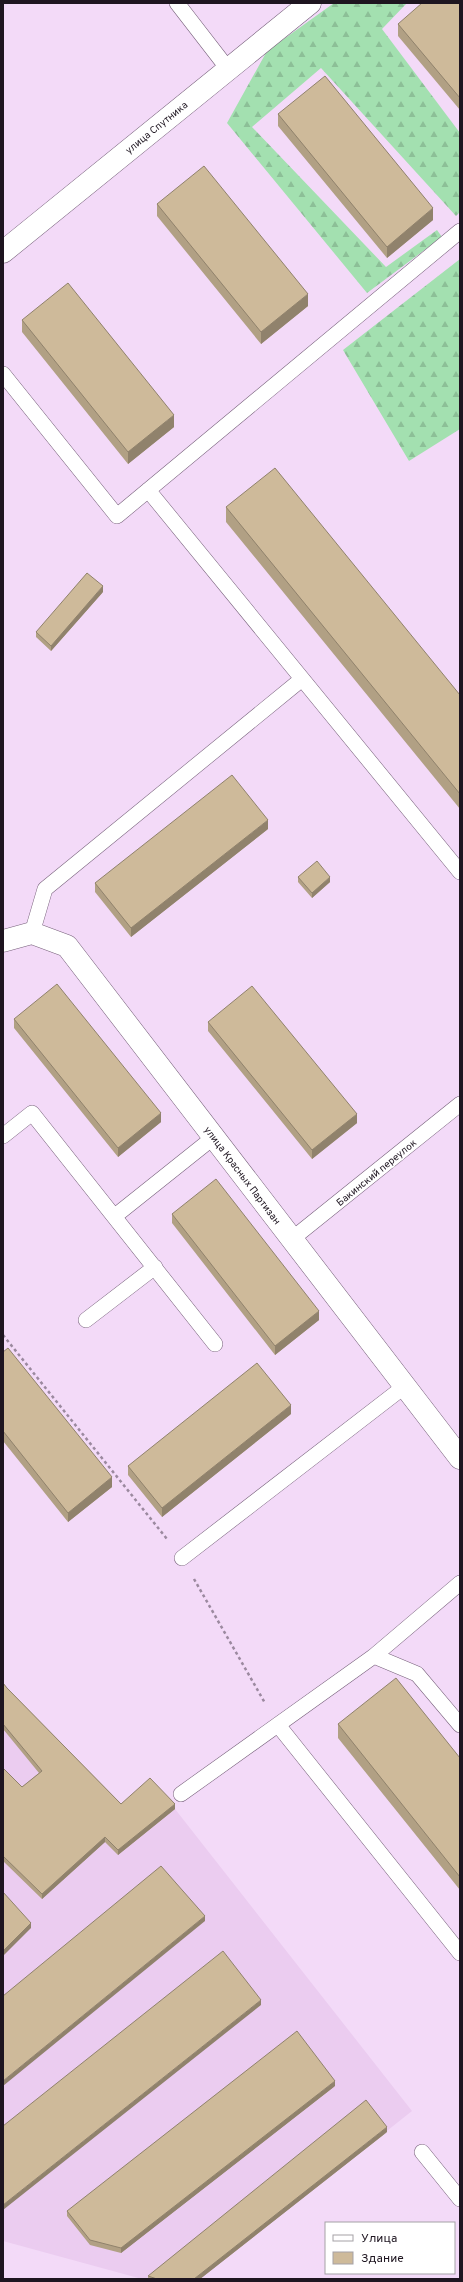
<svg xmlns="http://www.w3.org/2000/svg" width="463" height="2282" viewBox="0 0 463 2282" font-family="Overpass,sans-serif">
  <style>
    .built { fill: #ebccf0 }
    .forest { fill: url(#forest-firs) }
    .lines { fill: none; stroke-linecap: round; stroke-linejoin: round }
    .service-casing { stroke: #77617b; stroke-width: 16 }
    .minor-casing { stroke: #77617b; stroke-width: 23 }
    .path { stroke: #9b899f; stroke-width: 2.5; stroke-dasharray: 3 3; stroke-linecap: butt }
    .service { stroke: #fff; stroke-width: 15 }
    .minor { stroke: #fff; stroke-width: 22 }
    .wall { fill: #b1a084 }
    .shaded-wall { fill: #90826c }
    .building { fill: #ceba9a; stroke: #90826c }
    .labels { text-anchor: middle; stroke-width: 3; stroke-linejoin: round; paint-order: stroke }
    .street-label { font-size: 10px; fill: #1e1520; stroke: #fff }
  </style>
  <defs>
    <pattern id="forest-firs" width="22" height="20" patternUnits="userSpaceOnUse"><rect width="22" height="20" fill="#a3e0b0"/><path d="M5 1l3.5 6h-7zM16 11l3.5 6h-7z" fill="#8cbf97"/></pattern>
  </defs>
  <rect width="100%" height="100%" fill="#f3daf8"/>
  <path class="built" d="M3,1688l118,121 29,-26 25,26 237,302 -212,168h-58l-139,-38z"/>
  <path class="forest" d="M334,3h73l-25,26 78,104v79l-4,4 -135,-148 -69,59 134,140 51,-37 5,7 -75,56 -140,-170 40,-72z
    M460,259v170l-51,32 -66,-111z"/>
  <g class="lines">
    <defs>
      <path id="service" d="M177,3l51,66
        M3,374l114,142 343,-285
        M148,490l312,382
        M32,933l13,-44 257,-210
        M3,1136l29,-23 183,231
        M115,1216l99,-79
        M292,1239l168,-135
        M86,1320l69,-53
        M182,1558l223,-172
        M374,1656l43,18 43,51
        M278,1725l182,228
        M181,1794l193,-138 86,-73
        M422,2152l38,47"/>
      <path id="minor" d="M3,252l307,-249
        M3,941l29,-8 35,13 393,512"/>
    </defs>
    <use href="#service" class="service-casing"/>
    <use href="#minor" class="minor-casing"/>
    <path class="path" d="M3,1335l164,204
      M194,1579l71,124"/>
    <use href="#service" class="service"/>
    <use href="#minor" class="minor"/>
  </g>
  <path class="wall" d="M460,5v105l-62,-74v-12z
    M278,114l155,106 -46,38 -109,-132z
    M157,204l151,102 -47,38 -104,-128z
    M22,320l152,107 -46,37 -106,-132z
    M226,507l234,188v114l-234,-287z
    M103,592l-52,59 -15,-14v-5z
    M268,829l-137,108 -36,-45v-9z
    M298,877l32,5 -18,16 -14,-16z
    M14,1019l147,103 -43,35 -104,-129z
    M208,1022l149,101 -45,36 -104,-128z
    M172,1214l147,106 -44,35 -103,-132z
    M3,1352l109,135 -44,35 -65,-81z
    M291,1414l-129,103 -34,-42v-9z
    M3,1683l4,5 114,116 54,5 -57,46 -13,-13 -63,57 -39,-38v-93l19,19 17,-14 -36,-44z
    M338,1724l122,34v132l-122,-152z
    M335,2086l-214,167 -31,-8 -23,-29v-5z
    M387,2132l-187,147h-52v-3z"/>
  <path class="shaded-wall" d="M433,208v12l-46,38v-11z
    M308,294v12l-47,38v-12z
    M174,415v12l-46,37v-12z
    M103,586v6l-52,59v-5z
    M268,820v9l-137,108v-9z
    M330,877v5l-18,16v-5z
    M161,1113v9l-43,35v-9z
    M357,1114v9l-45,36v-9z
    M319,1311v9l-44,35v-9z
    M291,1405v9l-129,103v-9z
    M112,1477v10l-44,35v-9z
    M175,1804v5l-57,46v-5z
    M105,1837v5l-63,57v-5z
    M205,1916v5l-202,165v-5z
    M31,1923v5l-28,28v-5z
    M261,2000v5l-258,205v-5z
    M335,2081v5l-214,167v-5z
    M387,2127v5l-187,147h-6z"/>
  <path class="building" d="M422,3h36l2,2v93l-62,-74z
    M325,76l108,132 -46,39 -109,-133z
    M204,166l104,128 -47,38 -104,-128z
    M68,283l106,132 -46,37 -106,-132z
    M275,468l185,227v99l-234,-287z
    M87,573l16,13 -52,60 -15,-14z
    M232,775l36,45 -137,108 -36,-45z
    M317,861l13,16 -18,16 -14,-16z
    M57,984l104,129 -43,35 -104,-129z
    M252,986l105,128 -45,36 -104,-128z
    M216,1179l103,132 -44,35 -103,-132z
    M8,1348l104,129 -44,36 -65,-82v-79z
    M257,1363l34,42 -129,103 -34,-42z
    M396,1678l64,80v119l-122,-153z
    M3,1683l4,5 114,116 29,-26 25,26 -57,46 -13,-13 -63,57 -39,-38v-88l19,19 20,-16 -39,-47z
    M161,1866l44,50 -202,165v-85z
    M3,1892l28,31 -28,28z
    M223,1951l38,49 -258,205v-79z
    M297,2031l38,50 -214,167 -31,-8 -23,-29z
    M366,2100l21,27 -193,152h-37l-9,-3z"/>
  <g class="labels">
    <g class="street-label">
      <text transform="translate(156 127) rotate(-39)" y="4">улица Спутника</text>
      <text transform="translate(376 1172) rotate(-39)" y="4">Бакинский переулок</text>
      <text transform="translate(243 1175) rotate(53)" y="4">улица Красных Партизан</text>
    </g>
  </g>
  <rect width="463" height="2282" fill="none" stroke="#1e1520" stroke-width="8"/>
  <rect x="325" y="2222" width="130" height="52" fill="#ffffff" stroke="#a5a1a6"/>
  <rect x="333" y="2235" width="20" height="6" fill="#ffffff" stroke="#a5a1a6"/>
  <text x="361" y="2242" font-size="12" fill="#1e1520">Улица</text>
  <rect x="333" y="2252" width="20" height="12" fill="#ceba9a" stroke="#a5a1a6"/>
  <text x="361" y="2262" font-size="12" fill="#1e1520">Здание</text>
</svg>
